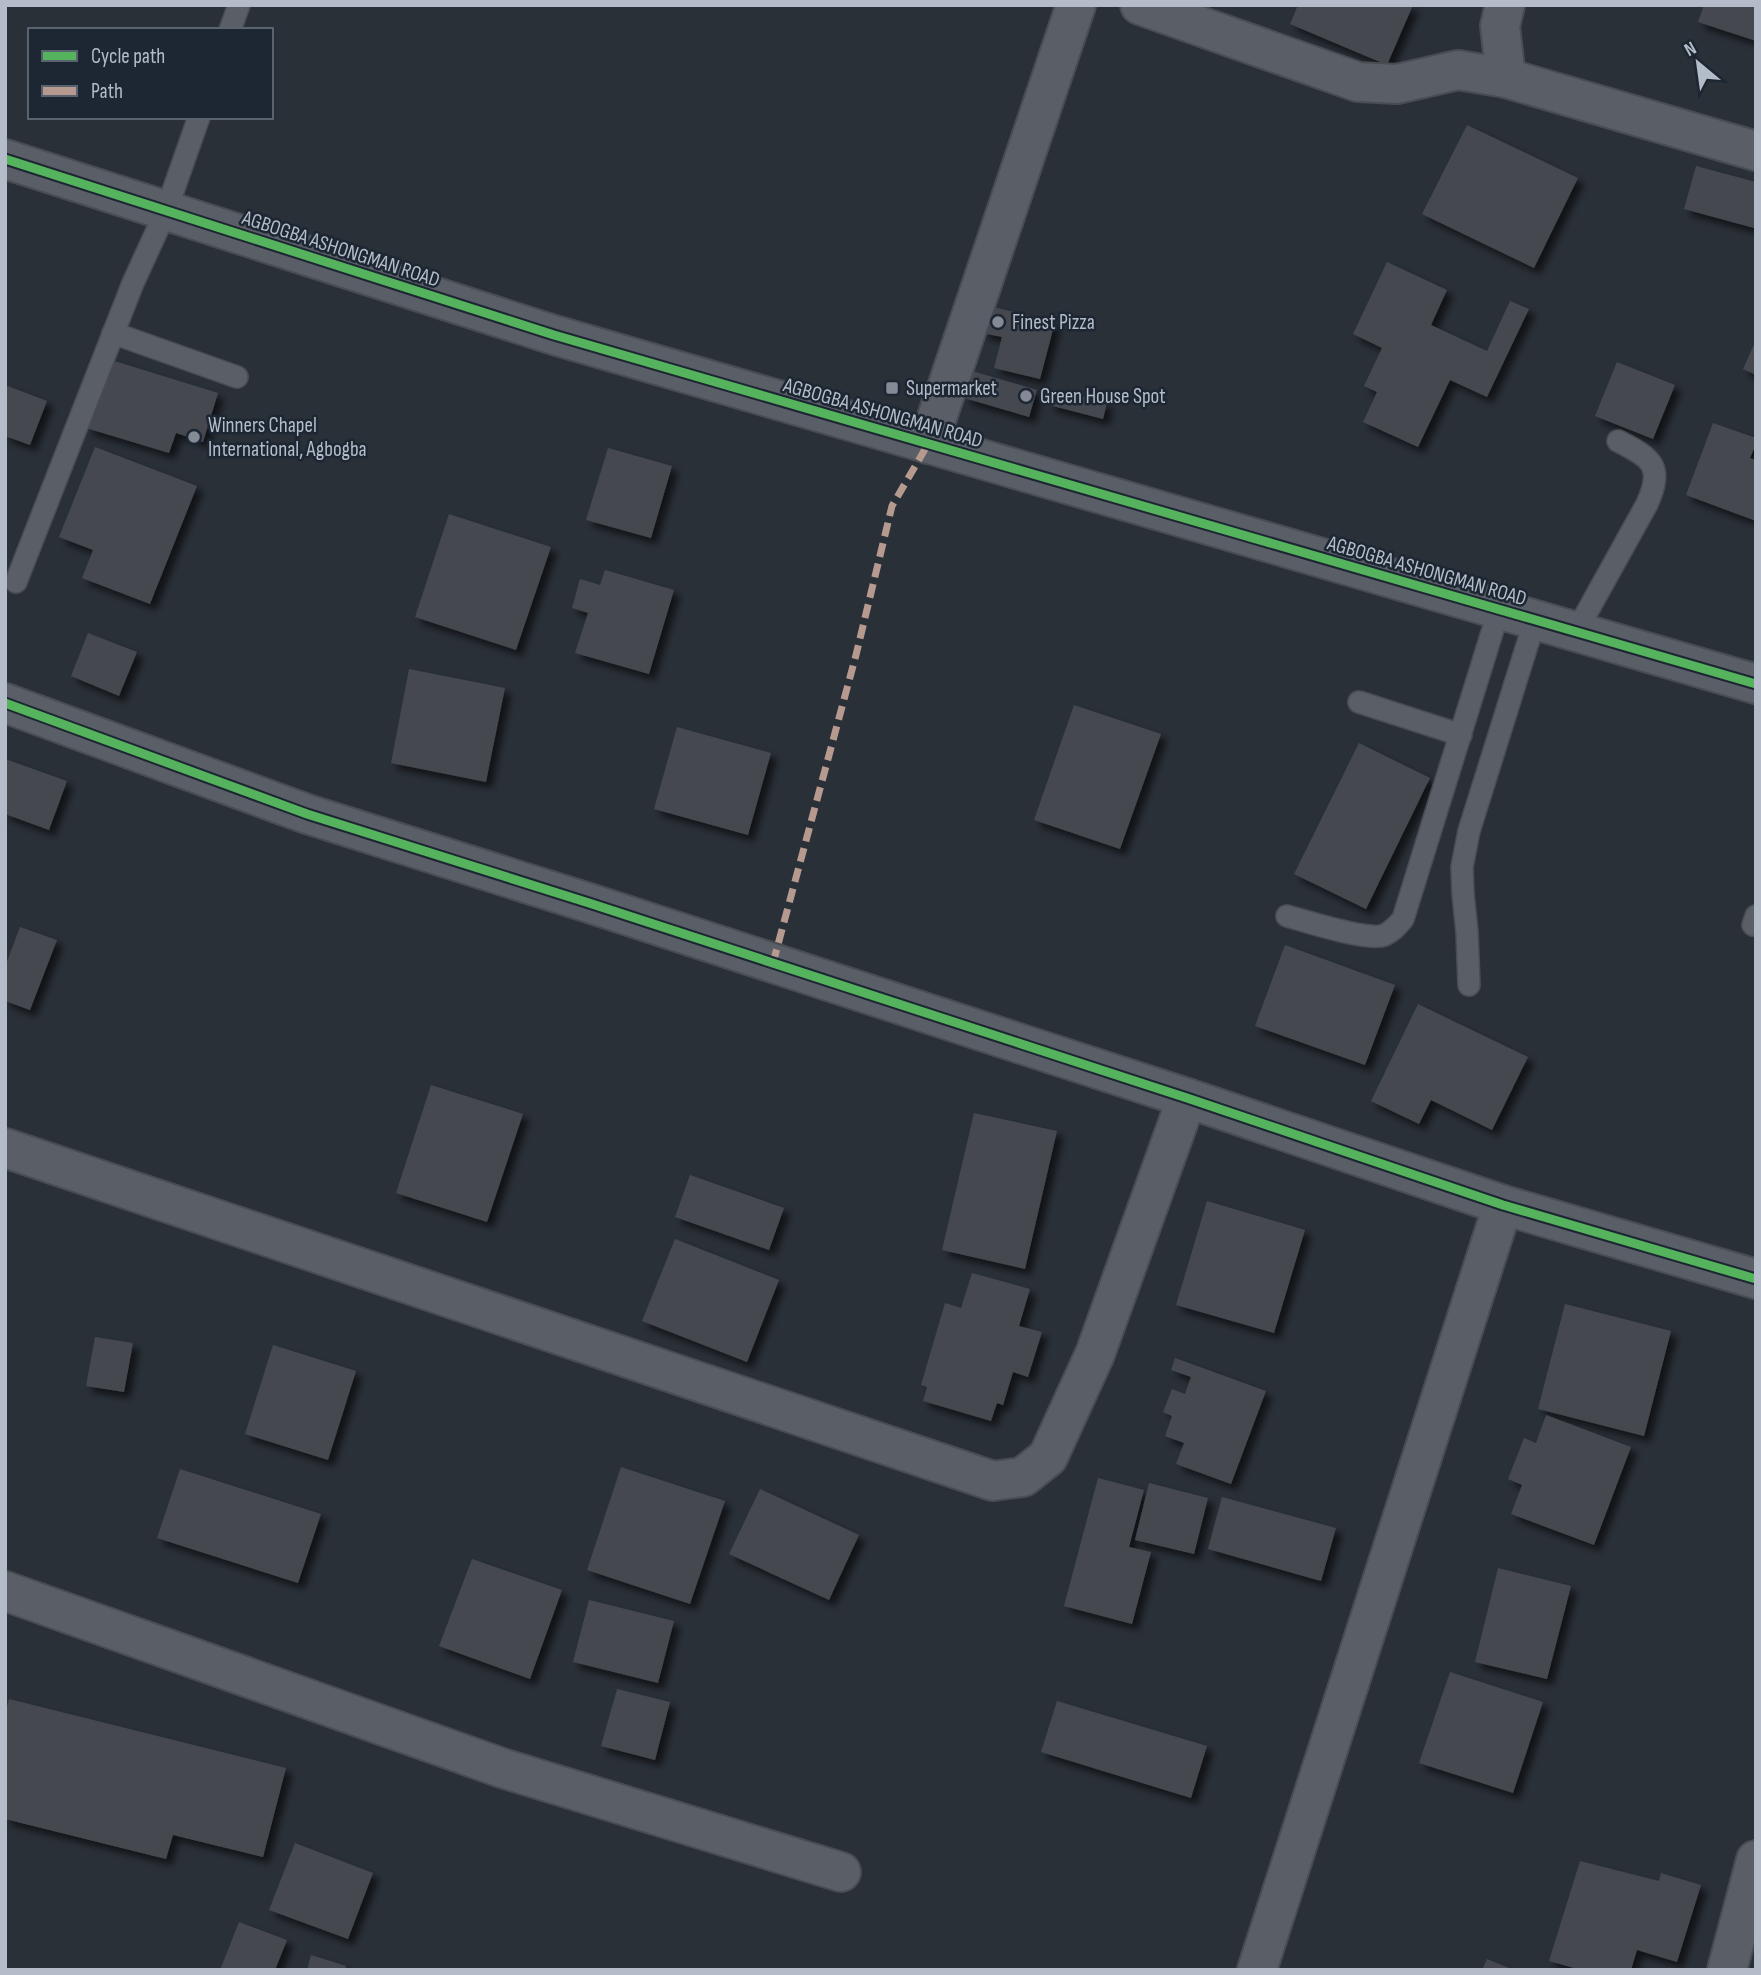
<svg xmlns="http://www.w3.org/2000/svg" width="1761" height="1975" font-family="'Sofia Sans Condensed',sans-serif">
	<style>
		.building { fill: #444950; filter: url(#shadow) }
		.lines { fill: none; stroke-linecap: round; stroke-linejoin: round }
		.service-casing { stroke: #484c53; stroke-width: 24 }
		.minor-casing { stroke: #484c53; stroke-width: 42 }
		.tertiary-casing { stroke: #484c53; stroke-width: 42 }
		.service { stroke: #5a5e66; stroke-width: 21 }
		.minor { stroke: #5a5e66; stroke-width: 38 }
		.tertiary { stroke: #5a5e66; stroke-width: 38 }
		.quiet { stroke: #b69a8f; stroke-width: 7; stroke-dasharray: 14 7; stroke-linecap: butt }
		.cycleway-casing { stroke: #1d2633; stroke-width: 13 }
		.cycleway { stroke: #56b35d; stroke-width: 9 }
		.poi-dot { fill: #848b96; stroke: #1d2633; stroke-width: 2.5 }
		.labels { text-anchor: middle; dominant-baseline: central; stroke-width: 5; stroke-linejoin: round; paint-order: stroke }
		.street-label { font-size: 21px; fill: #b4bcc9; stroke: #1d2633 }
		.poi-label { font-size: 21px; fill: #b4bcc9; stroke: #1d2633; text-anchor: start }
	</style>
	<defs>
		<filter id="shadow"><feDropShadow dx="6" dy="6" stdDeviation="3.5" flood-color="#0009"/></filter>
	</defs>
	<rect width="100%" height="100%" fill="#2a3038"/>
	<g class="building">
		<path d="M1298,5h115l-26,60 -97,-41z"/>
		<path d="M1704,5h52v36l-58,-19z"/>
		<path d="M1467,125l111,53 -44,90 -112,-54z"/>
		<path d="M1696,166l60,16 -2,46 -70,-19z"/>
		<path d="M1387,262l60,28 -16,35 56,26 23,-50 19,8 -42,88 -37,-17 -32,67 -55,-25 14,-30 -13,-6 18,-38 -29,-14z"/>
		<path d="M989,306l66,16 -15,57 -46,-11 8,-31 -20,-4z"/>
		<path d="M1756,340v35l-13,-6z"/>
		<path d="M108,359l110,34 -15,49 -27,-9 -7,20 -83,-25z"/>
		<path d="M1617,362l58,23 -22,54 -58,-23z"/>
		<path d="M972,371l65,19 -8,27 -65,-19z"/>
		<path d="M5,385l42,16 -17,44 -25,-9z"/>
		<path d="M1053,389l54,14 -4,16 -54,-14z"/>
		<path d="M1713,423l43,15v6l-6,14 6,2v61l-70,-26z"/>
		<path d="M95,447l102,39 -47,118 -68,-26 11,-28 -34,-13z"/>
		<path d="M608,448l64,18 -21,72 -65,-18z"/>
		<path d="M449,514l102,33 -35,103 -101,-33z"/>
		<path d="M605,570l69,20 -25,84 -74,-21 13,-40 -16,-5 8,-29 20,6z"/>
		<path d="M88,633l49,19 -18,44 -48,-20z"/>
		<path d="M409,669l96,19 -19,94 -95,-19z"/>
		<path d="M1074,705l87,29 -41,115 -86,-29z"/>
		<path d="M677,727l94,26 -23,82 -94,-26z"/>
		<path d="M1359,743l71,35 -64,131 -72,-35z"/>
		<path d="M5,759l62,22 -18,49 -44,-16z"/>
		<path d="M20,927l37,13 -27,70 -25,-9v-34z"/>
		<path d="M1285,945l110,40 -30,80 -110,-39z"/>
		<path d="M1418,1004l110,53 -36,73 -61,-30 -12,24 -48,-23z"/>
		<path d="M431,1085l92,29 -36,108 -91,-29z"/>
		<path d="M974,1113l83,18 -32,138 -83,-19z"/>
		<path d="M690,1175l94,33 -15,42 -94,-33z"/>
		<path d="M1207,1201l98,29 -31,103 -98,-28z"/>
		<path d="M675,1239l104,41 -32,82 -105,-41z"/>
		<path d="M972,1273l58,16 -11,37 23,6 -14,45 -15,-5 -10,33 -6,-2 -6,18 -68,-20 4,-14 -6,-2 24,-82 16,5z"/>
		<path d="M1565,1304l106,27 -27,105 -106,-27z"/>
		<path d="M95,1337l38,6 -9,49 -38,-6z"/>
		<path d="M273,1345l83,26 -28,89 -83,-26z"/>
		<path d="M1175,1358l91,33 -35,93 -55,-20 8,-21 -19,-7 7,-20 -9,-4 9,-23 13,5 6,-17 -20,-7z"/>
		<path d="M1546,1415l85,32 -37,98 -83,-31 11,-29 -14,-6 16,-41 12,5z"/>
		<path d="M621,1467l104,34 -35,103 -103,-34z"/>
		<path d="M180,1469l141,45 -23,69 -141,-45z"/>
		<path d="M1098,1478l46,12 -15,57 22,5 -19,72 -68,-18z"/>
		<path d="M1149,1483l59,15 -14,56 -59,-14z"/>
		<path d="M760,1489l99,46 -30,65 -100,-46z"/>
		<path d="M1222,1497l114,31 -15,53 -113,-32z"/>
		<path d="M472,1559l90,31 -32,89 -91,-33z"/>
		<path d="M1498,1568l73,18 -24,93 -72,-17z"/>
		<path d="M589,1600l85,21 -16,62 -85,-21z"/>
		<path d="M1450,1672l93,30 -30,91 -94,-30z"/>
		<path d="M617,1689l53,13 -15,58 -54,-14z"/>
		<path d="M9,1699l277,69 -23,89 -90,-22 -7,24 -161,-40v-105z"/>
		<path d="M1057,1701l150,45 -16,52 -150,-46z"/>
		<path d="M295,1843l78,30 -25,66 -79,-29z"/>
		<path d="M1580,1861l79,20 2,-8 40,12 -24,77 -40,-12 -6,20h-50l-32,-9z"/>
		<path d="M239,1922l48,18 -12,30h-55z"/>
		<path d="M311,1955l35,11 -1,4h-38z"/>
		<path d="M1487,1959l27,11h-32z"/>
	</g>
	<g class="lines">
		<defs>
			<g id="service">
				<path d="M230,30l9,-25"/>
				<path d="M113,333l124,44"/>
				<path d="M16,582l117,-299 33,-72 33,-94"/>
				<path d="M1576,632l71,-128c17,-38 5,-46 -29,-63"/>
				<path d="M1359,702l102,33"/>
				<path d="M1287,916c21,6 75,23 94,20 9,-2 16,-10 22,-17l96,-309"/>
				<path d="M1753,925l3,-9"/>
				<path d="M1469,985l-2,-53 -4,-38 -1,-27 7,-36 66,-211"/>
			</g>
			<g id="minor">
				<path d="M1140,5l218,77 39,2 61,-14 48,8 250,73"/>
				<path d="M1505,5l-5,21 6,52"/>
				<path d="M928,444l148,-439"/>
				<path d="M5,703l302,111 282,89 598,195 316,107 253,74"/>
				<path d="M5,1148l988,333 30,-4 25,-20 47,-103 92,-256"/>
				<path d="M5,1591l497,177 339,104"/>
				<path d="M1257,1970l246,-765"/>
				<path d="M1727,1970l29,-110"/>
			</g>
			<path id="tertiary" d="M5,159l549,176 1202,349"/>
		</defs>
		<use href="#service" class="service-casing"/>
		<use href="#minor" class="minor-casing"/>
		<use href="#tertiary" class="tertiary-casing"/>
		<use href="#service" class="service"/>
		<use href="#minor" class="minor"/>
		<use href="#tertiary" class="tertiary"/>
		<path class="quiet" d="M773,963l83,-308 36,-149 36,-62"/>
		<defs>
			<g id="cycleway">
				<path d="M5,159l549,176 1202,349"/>
				<path d="M5,703l302,111 282,89 598,195 316,107 253,74"/>
			</g>
		</defs>
		<use href="#cycleway" class="cycleway-casing"/>
		<use href="#cycleway" class="cycleway"/>
	</g>
	<g class="poi-dot">
		<circle cx="998" cy="322" r="7"/>
		<rect x="885" y="381" width="14" height="14" rx="3.5"/>
		<circle cx="1026" cy="396" r="7"/>
		<circle cx="194" cy="437" r="7"/>
	</g>
	<g class="labels">
		<g class="street-label">
			<text transform="translate(341 249) rotate(18)">AGBOGBA ASHONGMAN ROAD</text>
			<text transform="translate(883 413) rotate(16)">AGBOGBA ASHONGMAN ROAD</text>
			<text transform="translate(1427 571) rotate(16)">AGBOGBA ASHONGMAN ROAD</text>
		</g>
		<g class="poi-label">
			<text x="1012" y="322">Finest Pizza</text>
			<text x="906" y="388">Supermarket</text>
			<text x="1040" y="396">Green House Spot</text>
			<text x="208" y="425">Winners Chapel<tspan x="208" dy="24">International, Agbogba</tspan></text>
		</g>
	</g>
	<rect width="1761" height="1975" fill="none" stroke="#b4bcc9" stroke-width="14"/>
	<rect x="28" y="28" width="245" height="91" fill="#1d2633" stroke="#59626f" stroke-width="2"/>
	<rect x="42" y="51" width="35" height="10" fill="#56b35d" stroke="#59626f" stroke-width="2"/>
	<text x="91" y="63" font-size="21" fill="#b4bcc9">Cycle path</text>
	<rect x="42" y="86" width="35" height="10" fill="#b69a8f" stroke="#59626f" stroke-width="2"/>
	<text x="91" y="98" font-size="21" fill="#b4bcc9">Path</text>
	<g transform="translate(1698 63) rotate(331)" stroke="#1d2633" stroke-width="5" paint-order="stroke">
	<path d="M0-5L12 26L0 18L-12 26Z" fill="#b4bcc9"/>
	<text y="-10" font-size="19" font-weight="bold" text-anchor="middle" fill="#b4bcc9">N</text>
	</g>
</svg>
